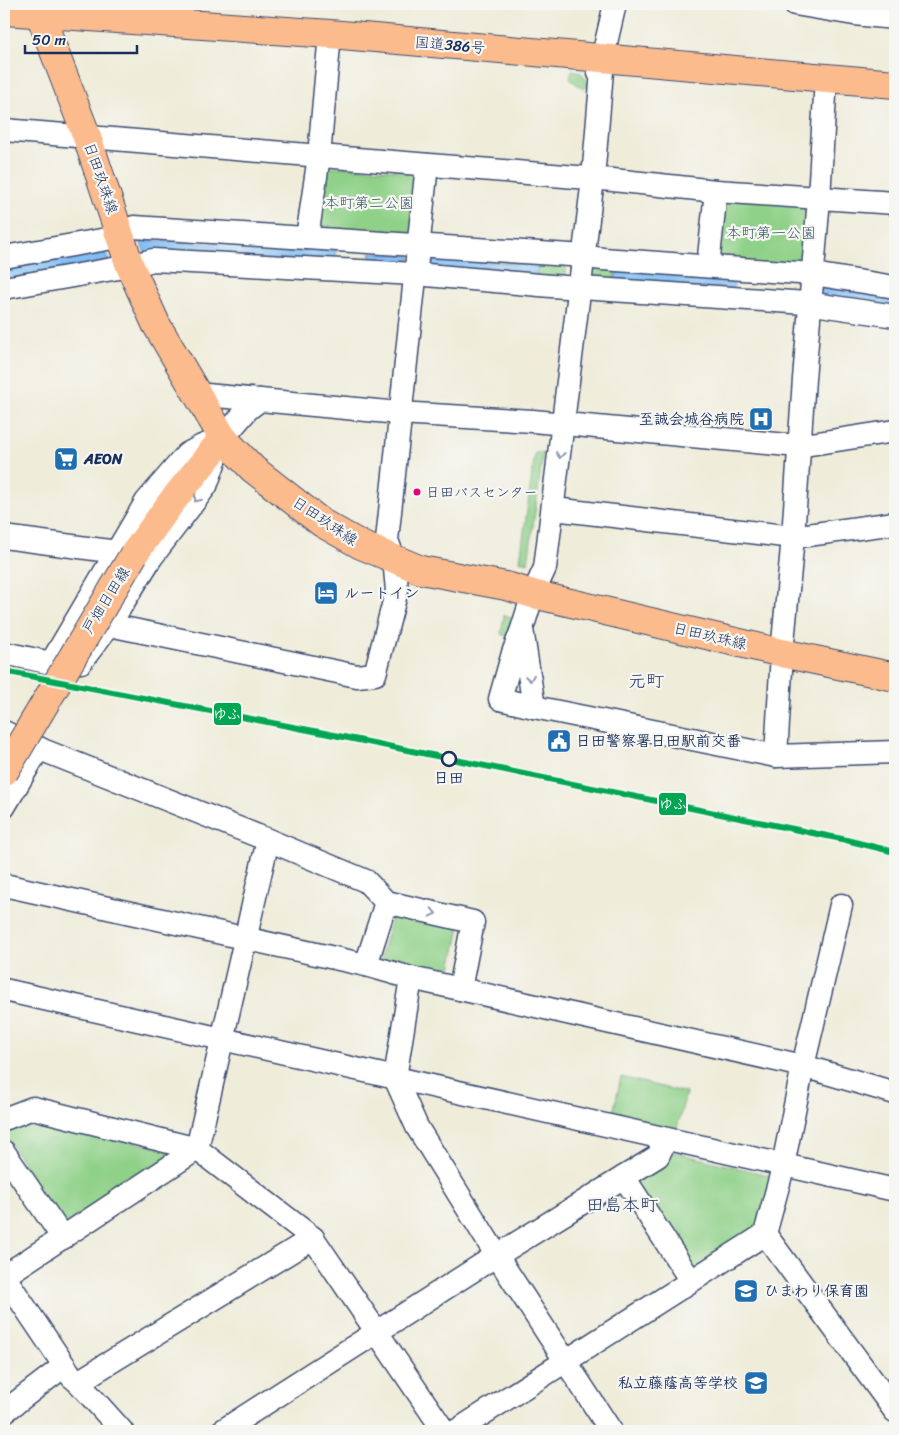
<svg xmlns="http://www.w3.org/2000/svg" width="899" height="1435" font-family="Sriracha,'Klee One',sans-serif">
	<style>
		.green { fill: #90d189; stroke: #568074 }
		.water { fill: #82bdf4; stroke: #4e76a9 }
		.lines { fill: none; stroke-linecap: round; stroke-linejoin: round }
		.minor-casing { stroke: #3b4b70; stroke-width: 25 }
		.major-casing { stroke: #3b4b70; stroke-width: 30 }
		.highway-casing { stroke: #3b4b70; stroke-width: 30 }
		.minor { stroke: #fff; stroke-width: 22 }
		.major { stroke: #fbbb8d; stroke-width: 28 }
		.highway { stroke: #fbbb8d; stroke-width: 28 }
		.major-bridge-casing { stroke: #3b4b70; stroke-width: 30; stroke-linecap: butt }
		.major-bridge { stroke: #fbbb8d; stroke-width: 28 }
		.rail-1-casing { stroke: #f6f6f2; stroke-width: 10 }
		.rail-1 { stroke: #00a651; stroke-width: 6 }
		.oneway { stroke: #8d97ae }
		.bus-dot { fill: #e5007d; stroke: #f6f6f2; stroke-width: 2 }
		.stop-dot { fill: #f6f6f2; stroke: #1b2f5e; stroke-width: 2.5 }
		.labels { text-anchor: middle; dominant-baseline: central; stroke-width: 4.5; stroke-linejoin: round; paint-order: stroke }
		.bus-label { font-size: 14px; fill: #1b2f5e; stroke: #f6f6f2; text-anchor: start }
		.street-label { font-size: 15px; fill: #1b2f5e; stroke: #f6f6f2 }
		.park-label { font-size: 15px; fill: #385869; stroke: #f6f6f2 }
		.poi-label { font-size: 15px; font-weight: bold; fill: #1b2f5e; stroke: #f6f6f2; text-anchor: start }
		.stop-label { font-size: 15px; font-weight: bold; fill: #1b2f5e; stroke: #f6f6f2 }
		.quarter-label { font-size: 18px; fill: #1b2f5e; stroke: #f6f6f2 }
		.line-badge { stroke: #f6f6f2; stroke-width: 2 }
		.badge-label { font-size: 14px; text-anchor: middle; font-weight: bold; fill: #fff }
	</style>
	<rect width="100%" height="100%" fill="#f6f6f2"/>
	<filter id="ink" filterUnits="userSpaceOnUse"><feTurbulence type="fractalNoise" baseFrequency=".02" numOctaves="2"/><feDisplacementMap in="SourceGraphic" scale="10" xChannelSelector="R" yChannelSelector="G"/><feConvolveMatrix kernelMatrix="1 2 1 2 8 2 1 2 1" color-interpolation-filters="sRGB"/></filter>
	<filter id="wash" filterUnits="userSpaceOnUse"><feTurbulence type="fractalNoise" baseFrequency=".0096" numOctaves="4" result="noise"/><feDisplacementMap in="SourceGraphic" scale="20" xChannelSelector="R" yChannelSelector="G"/><feGaussianBlur stdDeviation="1.12" result="paint"/><feColorMatrix in="noise" values="0 0 0 0 0 0 0 0 0 0 0 0 0 0 0 0 0 1.4 0 .05"/><feComposite in="paint" operator="in"/></filter>
	<g filter="url(#wash)">
		<rect width="100%" height="100%" fill="#efecd9"/>
		<g class="green">
			<path d="M572,70c9,0 15,8 16,16l-5,3 -13,-10z"/>
			<path d="M322,166l94,5v65l-96,-1z"/>
			<path d="M720,197l96,7 -9,64 -92,-6z"/>
			<path d="M422,255l140,6 4,7 -1,14 -30,-2 2,-15z"/>
			<path d="M588,266l28,2 -3,19h-21z"/>
			<path d="M535,453h8l-15,110 -8,-2z"/>
			<path d="M504,615l16,5 -7,19 -12,-5z"/>
			<path d="M393,911l67,17 -12,54 -69,-18z"/>
			<path d="M621,1077l65,16 -10,39 -64,-14z"/>
			<path d="M11,1118l157,31 4,9 -110,69 -58,-94v-9z"/>
			<path d="M673,1152l99,24 -12,51 -70,46 -59,-94z"/>
		</g>
		<g class="water">
			<path d="M151,240l185,10v14l-191,-11 -5,-12z"/>
			<path d="M104,250l5,11 -105,20v-13z"/>
			<path d="M371,252l40,4 -2,14 -40,-3z"/>
			<path d="M422,256l116,10 -2,14 -116,-9z"/>
			<path d="M617,269l118,7 -2,16 -118,-8z"/>
			<path d="M820,283l75,13v14l-77,-13z"/>
		</g>
	</g>
	<g filter="url(#ink)">
		<g class="lines">
			<defs>
				<g id="minor">
					<path d="M795,4l59,10 41,4"/>
					<path d="M599,73l16,-69"/>
					<path d="M4,130l609,50 103,11 179,12"/>
					<path d="M307,238l12,-82 11,-122"/>
					<path d="M4,257l103,-18 27,-12 436,28 33,4 210,15 82,13"/>
					<path d="M708,266l8,-75"/>
					<path d="M4,288l126,-22 23,-6 262,14 136,12 256,17 88,13"/>
					<path d="M196,394l203,19 134,8 265,25 97,-15"/>
					<path d="M554,509l239,28 102,-14"/>
					<path d="M4,537l113,15"/>
					<path d="M109,625l248,51 18,-2 22,-84 -3,-31 -7,-19 40,-375"/>
					<path d="M522,629l12,78 -34,-8 13,-46 9,-24 11,-35 12,-26 48,-389 10,-120"/>
					<path d="M4,653l47,10 30,-1 28,-37 42,-67 55,-72 17,-48 25,-29 12,-9"/>
					<path d="M51,663l95,-161 41,-48 15,-8 21,-8"/>
					<path d="M534,707l242,49 119,-4"/>
					<path d="M4,732l31,15 233,93 98,41 20,21 87,20 -13,67"/>
					<path d="M776,756l6,-103 11,-116 11,-158 15,-181 7,-120"/>
					<path d="M4,807l35,-59"/>
					<path d="M4,885l362,80 45,13 392,88 92,27"/>
					<path d="M366,965l20,-63"/>
					<path d="M411,978l-16,100 22,49 80,129 114,175"/>
					<path d="M4,990l891,200"/>
					<path d="M4,1119l29,-11 164,41 71,-309"/>
					<path d="M4,1152l59,86"/>
					<path d="M624,1177l67,104"/>
					<path d="M765,1234l130,177"/>
					<path d="M4,1276l193,-127 116,89 131,193"/>
					<path d="M4,1276l68,101 6,5 44,49"/>
					<path d="M78,1382l235,-144"/>
					<path d="M4,1412l60,-46"/>
					<path d="M222,1431l261,-167 175,-108 8,-17"/>
					<path d="M456,1431l309,-197 16,-59 22,-109 38,-161"/>
				</g>
				<g id="major">
					<path d="M36,4l51,133 43,129 26,58 67,114 30,31 69,54 39,22 60,25 85,16 27,8 249,59 113,24"/>
					<path d="M134,554l36,-50 53,-66"/>
				</g>
				<path id="highway" d="M4,11l326,23 565,50"/>
			</defs>
			<use href="#minor" class="minor-casing"/>
			<use href="#major" class="major-casing"/>
			<use href="#highway" class="highway-casing"/>
			<use href="#minor" class="minor"/>
			<use href="#major" class="major"/>
			<use href="#highway" class="highway"/>
			<defs>
				<path id="major-bridge" d="M4,772l130,-218"/>
			</defs>
			<use href="#major-bridge" class="major-bridge-casing"/>
			<use href="#major-bridge" class="major-bridge"/>
			<defs>
				<path id="rail-1" d="M4,671l315,61 523,107 53,13"/>
			</defs>
			<use href="#rail-1" class="rail-1-casing"/>
			<use href="#rail-1" class="rail-1"/>
		</g>
		<defs><path id="oneway-chevron" d="M-2-3.5L2.5 0L-2 3.5" fill="none" stroke-width="1.6" stroke-linecap="round" stroke-linejoin="round" transform="scale(1.25)"/></defs>
		<g class="oneway">
			<use href="#oneway-chevron" transform="translate(560 455) rotate(97)"/>
			<use href="#oneway-chevron" transform="translate(197 499) rotate(128)"/>
			<use href="#oneway-chevron" transform="translate(530 678) rotate(81)"/>
			<use href="#oneway-chevron" transform="translate(433 913) rotate(13)"/>
		</g>
	</g>
	<defs>
		<symbol id="hospital-square" viewBox="-11 -11 22 22"><rect x="-9" y="-9" width="18" height="18" rx="4" fill="#1f6fb2" stroke="#f6f6f2"/><path d="M-5-5h3v3.5h4V-5h3V5h-3V1.5h-4V5h-3Z" fill="#fff"/></symbol>
		<symbol id="supermarket-square" viewBox="-11 -11 22 22"><rect x="-9" y="-9" width="18" height="18" rx="4" fill="#1f6fb2" stroke="#f6f6f2"/><path d="M-6-5.5h2.5l.6 2H6L4.5 2H-2.5L-4.4-4H-6ZM-1.5 3.2a1.3 1.3 0 1 0 .1 0ZM3 3.2a1.3 1.3 0 1 0 .1 0Z" fill="#fff"/></symbol>
		<symbol id="hotel-square" viewBox="-11 -11 22 22"><rect x="-9" y="-9" width="18" height="18" rx="4" fill="#1f6fb2" stroke="#f6f6f2"/><path d="M-6-4.5h1.5V1H6V5H4.5V3h-9V5H-6ZM-4 0a1.8 1.8 0 1 1 3.6 0ZM.5 0V-2.5h3Q6-2.5 6 0Z" fill="#fff"/></symbol>
		<symbol id="civic-square" viewBox="-11 -11 22 22"><rect x="-9" y="-9" width="18" height="18" rx="4" fill="#1f6fb2" stroke="#f6f6f2"/><path d="M-.6-6.5H3V-4.5H.6V-3L4-1V1h2V6H-6V1h2V-1L-.6-3ZM-1.2 2.5V6h2.4V2.5Z" fill="#fff"/></symbol>
		<symbol id="school-square" viewBox="-11 -11 22 22"><rect x="-9" y="-9" width="18" height="18" rx="4" fill="#1f6fb2" stroke="#f6f6f2"/><path d="M0-5L7-2L0 1L-7-2ZM-4 1L0 2.5L4 1V4Q0 6-4 4Z" fill="#fff"/></symbol>
	</defs>
	<g fill-rule="evenodd">
		<use href="#hospital-square" x="747" y="405" width="28" height="28"/>
		<use href="#supermarket-square" x="52" y="445" width="28" height="28"/>
		<use href="#hotel-square" x="312" y="579" width="28" height="28"/>
		<use href="#civic-square" x="545" y="727" width="28" height="28"/>
		<use href="#school-square" x="732" y="1277" width="28" height="28"/>
		<use href="#school-square" x="742" y="1369" width="28" height="28"/>
	</g>
	<circle class="bus-dot" cx="417" cy="492" r="4.5"/>
	<circle class="stop-dot" cx="449" cy="759" r="7"/>
	<g class="labels">
		<g class="bus-label">
			<text x="426" y="492">日田バスセンター</text>
		</g>
		<g class="street-label">
			<text transform="translate(450 45) rotate(5)">国道386号</text>
			<text transform="translate(101 178) rotate(71)">日田玖珠線</text>
			<text transform="translate(325 521) rotate(34)">日田玖珠線</text>
			<text transform="translate(106 600) rotate(-58)">戸畑日田線</text>
			<text transform="translate(710 636) rotate(13)">日田玖珠線</text>
		</g>
		<g class="park-label">
			<text x="369" y="203">本町第二公園</text>
			<text x="771" y="233">本町第一公園</text>
		</g>
		<g class="poi-label">
			<text x="744" y="419" text-anchor="end">至誠会城谷病院</text>
			<text x="84" y="459">AEON</text>
			<text x="344" y="593">ルートイン</text>
			<text x="576" y="741">日田警察署日田駅前交番</text>
			<text x="764" y="1291">ひまわり保育園</text>
			<text x="738" y="1383" text-anchor="end">私立藤蔭高等学校</text>
		</g>
		<g class="stop-label">
			<text x="449" y="778">日田</text>
		</g>
		<g class="quarter-label">
			<text x="646" y="681">元町</text>
			<text x="622" y="1205">田島本町</text>
		</g>
	</g>
	<g class="line-badge">
		<rect x="213" y="702" width="29" height="24" rx="5" fill="#00a651"/>
		<rect x="658" y="792" width="29" height="24" rx="5" fill="#00a651"/>
	</g>
	<g class="badge-label">
		<text x="227" y="719">ゆふ</text>
		<text x="673" y="809">ゆふ</text>
	</g>
	<rect width="899" height="1435" fill="none" stroke="#f6f6f2" stroke-width="20"/>
	<path d="M25 45v8h112v-8" fill="none" stroke="#1b2f5e" stroke-width="2.5"/>
	<text x="32" y="45" font-size="15" fill="#1b2f5e" stroke="#f6f6f2" stroke-width="4" paint-order="stroke">50 m</text>
</svg>
